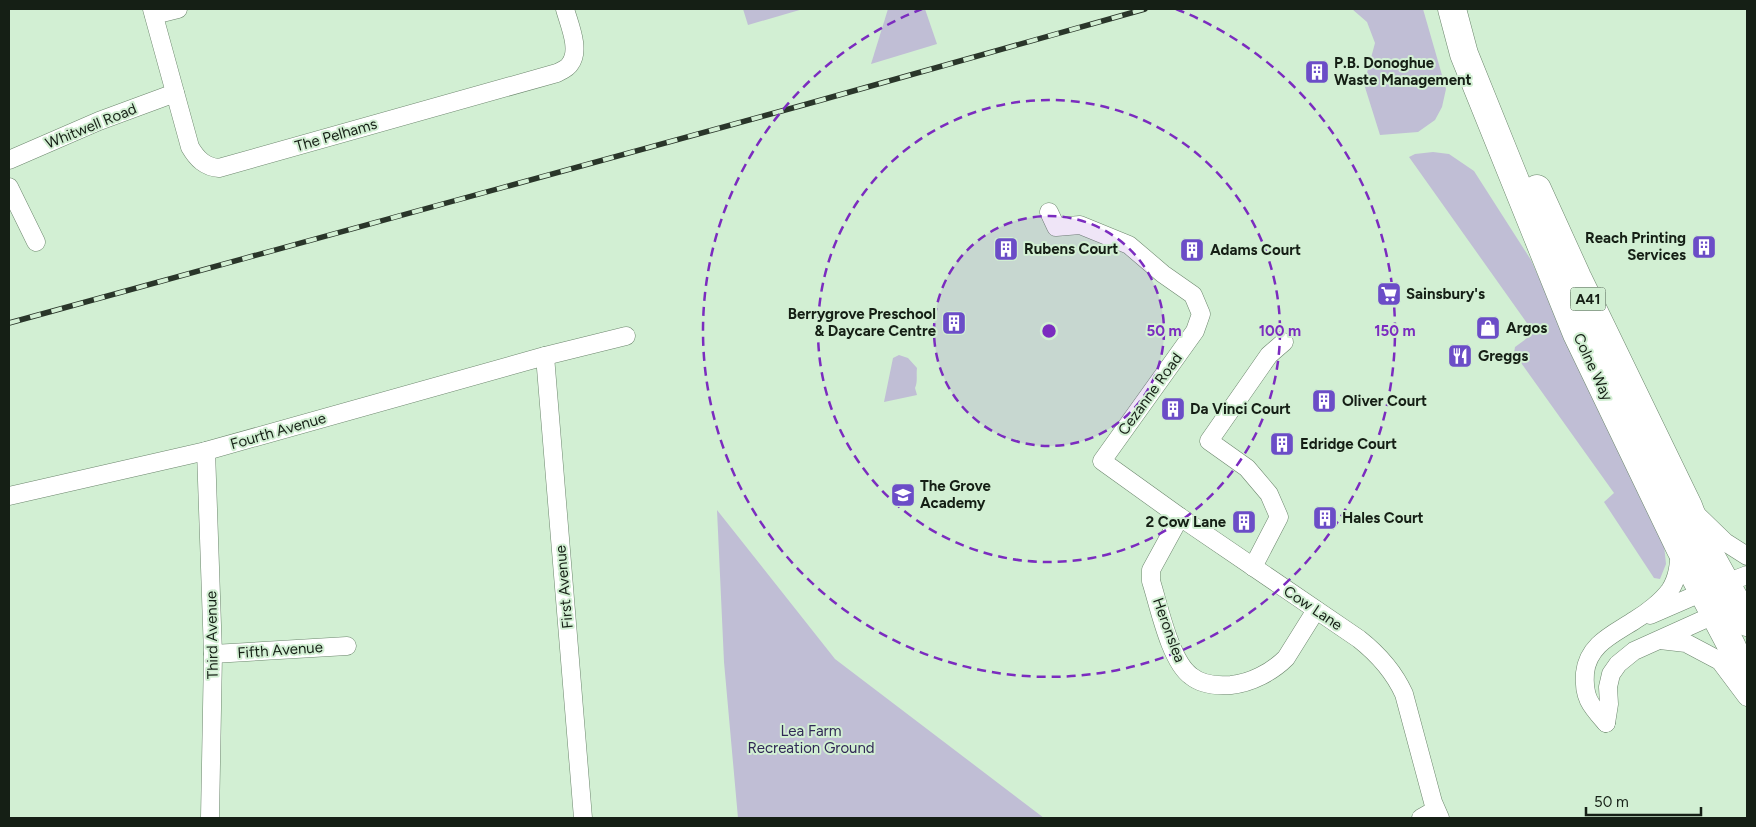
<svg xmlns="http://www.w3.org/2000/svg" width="1756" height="827" font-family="Figtree,sans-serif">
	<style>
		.green { fill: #c0bed5 }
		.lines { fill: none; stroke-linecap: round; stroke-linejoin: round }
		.street-casing { stroke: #6c866d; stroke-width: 19 }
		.highway-casing { stroke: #6c866d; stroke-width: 29 }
		.street { stroke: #fff; stroke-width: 18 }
		.highway { stroke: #fff; stroke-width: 28 }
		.rail-casing { stroke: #2a362a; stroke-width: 5.5 }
		.rail { stroke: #d2efd3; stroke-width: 4; stroke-dasharray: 11; stroke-linecap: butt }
		.ring { fill: none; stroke: #7b2cbf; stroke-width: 2.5; stroke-dasharray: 9 6 }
		.labels { text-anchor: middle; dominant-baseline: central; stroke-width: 4; stroke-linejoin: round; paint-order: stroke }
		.shield { fill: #d2efd3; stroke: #4e5d4e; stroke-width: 1 }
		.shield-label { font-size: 14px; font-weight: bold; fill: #151f15 }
		.poi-label { font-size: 15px; font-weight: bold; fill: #151f15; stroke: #d2efd3; text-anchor: start }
		.street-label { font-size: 15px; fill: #151f15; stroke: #d2efd3 }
		.park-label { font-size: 15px; fill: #312856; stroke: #d2efd3 }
		.centre { fill: #7b2cbf; stroke: #d2efd3; stroke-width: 2.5 }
		.ring-label { font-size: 15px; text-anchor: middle; font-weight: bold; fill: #7b2cbf; stroke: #d2efd3; stroke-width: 4; stroke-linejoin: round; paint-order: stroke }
	</style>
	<rect width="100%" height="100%" fill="#d2efd3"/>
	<g class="green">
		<path d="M743,9h60l-55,16z"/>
		<path d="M888,9h37l12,35 -66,20z"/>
		<path d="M1352,9h71l23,80 -4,18 -7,13 -17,12 -38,3 -16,-51 11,-41 -8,-21z"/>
		<path d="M1433,152l16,2 25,17 57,89 57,129 76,156 2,19 -6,15 -6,-1 -50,-76 10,-9 -100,-140 1,-6 19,-14 -125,-176 6,-3z"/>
		<path d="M899,355l9,3 9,10c-1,7 1,13 -2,20l2,7 -33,7 9,-44z"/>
		<path d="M717,510l118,149 209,159h-306l-14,-156z"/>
	</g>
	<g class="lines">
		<defs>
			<g id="street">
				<path d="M152,9l38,138c7,12 15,20 29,21l338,-95c4,-2 11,-5 13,-9 11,-14 -1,-40 -5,-55"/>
				<path d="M154,15l24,-6"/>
				<path d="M9,160l90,-39 76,-28"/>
				<path d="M9,187l27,55"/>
				<path d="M1049,212l7,15 24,-2 49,20 34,29 30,21 8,19 -6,17 -93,130 78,56 179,122c19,15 35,33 45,55l29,108 7,16"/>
				<path d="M545,356l38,462"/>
				<path d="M206,451l7,203 -3,164"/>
				<path d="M9,496l197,-45 339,-95 81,-20"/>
				<path d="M1694,512l31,30 22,14"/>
				<path d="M1180,517l-29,53v11c8,25 19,80 40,95 11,9 27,10 40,9 20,-2 41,-13 55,-27l30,-48"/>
				<path d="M1253,567l26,-50 -10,-23 -22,-26 -38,-27 60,-86 15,-13"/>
				<path d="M1650,615l53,-23 44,-17"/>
				<path d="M1660,640l26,3 34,18 27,36"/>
				<path d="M213,654l134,-8"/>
				<path d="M1606,723c-15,-17 -23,-25 -21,-50 3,-29 29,-39 50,-53 12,-7 27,-19 35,-30 8,-12 9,-26 10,-40"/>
				<path d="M1606,723l3,-19 -1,-17 3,-13 7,-10 16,-13 91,-41"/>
				<path d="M1421,818l14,-8"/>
			</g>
			<g id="highway">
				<path d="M1452,9l12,45 113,280 103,214 51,97 16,36"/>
				<path d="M1537,189l40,88 111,229 11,29 48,87"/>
			</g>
		</defs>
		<use href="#street" class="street-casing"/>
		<use href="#highway" class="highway-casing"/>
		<use href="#street" class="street"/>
		<use href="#highway" class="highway"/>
		<defs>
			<path id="rail" d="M9,323l798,-219 338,-95"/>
		</defs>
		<use href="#rail" class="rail-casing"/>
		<use href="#rail" class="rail"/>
	</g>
	<circle cx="1049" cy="331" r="115" fill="#7b2cbf" fill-opacity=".12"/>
	<g class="ring">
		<circle cx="1049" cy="331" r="115"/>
		<circle cx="1049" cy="331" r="231"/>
		<path d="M1176 9A346 346 0 1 1 922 9"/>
	</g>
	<defs>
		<symbol id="building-square" viewBox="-11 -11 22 22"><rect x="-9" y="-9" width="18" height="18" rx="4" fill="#6b4dc7" stroke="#d2efd3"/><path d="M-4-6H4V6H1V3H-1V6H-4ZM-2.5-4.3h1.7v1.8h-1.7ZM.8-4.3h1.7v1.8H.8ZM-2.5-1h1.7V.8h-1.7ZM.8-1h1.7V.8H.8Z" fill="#fff"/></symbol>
		<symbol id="supermarket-square" viewBox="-11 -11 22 22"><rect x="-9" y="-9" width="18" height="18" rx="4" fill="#6b4dc7" stroke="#d2efd3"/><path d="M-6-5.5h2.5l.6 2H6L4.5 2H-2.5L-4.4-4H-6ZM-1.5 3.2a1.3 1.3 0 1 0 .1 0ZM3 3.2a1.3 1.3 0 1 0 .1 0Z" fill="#fff"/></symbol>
		<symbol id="shop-square" viewBox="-11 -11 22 22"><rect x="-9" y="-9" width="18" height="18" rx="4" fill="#6b4dc7" stroke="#d2efd3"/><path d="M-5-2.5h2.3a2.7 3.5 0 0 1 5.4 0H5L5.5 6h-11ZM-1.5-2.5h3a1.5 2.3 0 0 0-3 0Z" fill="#fff"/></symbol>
		<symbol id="restaurant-square" viewBox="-11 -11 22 22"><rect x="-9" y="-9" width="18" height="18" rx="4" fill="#6b4dc7" stroke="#d2efd3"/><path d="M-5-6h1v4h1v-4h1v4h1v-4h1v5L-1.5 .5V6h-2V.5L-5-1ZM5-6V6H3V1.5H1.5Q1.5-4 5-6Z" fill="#fff"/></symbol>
		<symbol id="school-square" viewBox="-11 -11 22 22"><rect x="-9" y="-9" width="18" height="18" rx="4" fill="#6b4dc7" stroke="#d2efd3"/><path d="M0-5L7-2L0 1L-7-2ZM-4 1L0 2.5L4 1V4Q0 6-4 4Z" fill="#fff"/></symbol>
	</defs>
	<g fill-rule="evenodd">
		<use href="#building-square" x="1303" y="58" width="28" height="28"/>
		<use href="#building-square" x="1690" y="233" width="28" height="28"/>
		<use href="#building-square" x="992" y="235" width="28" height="28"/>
		<use href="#building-square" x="1178" y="236" width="28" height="28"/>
		<use href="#supermarket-square" x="1375" y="280" width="28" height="28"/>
		<use href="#building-square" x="940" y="309" width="28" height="28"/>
		<use href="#shop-square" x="1474" y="314" width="28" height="28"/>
		<use href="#restaurant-square" x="1446" y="342" width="28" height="28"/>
		<use href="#building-square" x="1310" y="387" width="28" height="28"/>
		<use href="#building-square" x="1159" y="395" width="28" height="28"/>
		<use href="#building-square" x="1268" y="430" width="28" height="28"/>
		<use href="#school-square" x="889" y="481" width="28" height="28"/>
		<use href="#building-square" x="1311" y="504" width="28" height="28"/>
		<use href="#building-square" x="1230" y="508" width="28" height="28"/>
	</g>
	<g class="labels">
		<rect class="shield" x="1570.5" y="287.5" width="35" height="23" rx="4"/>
		<g class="shield-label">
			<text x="1588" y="299">A41</text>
		</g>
		<g class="poi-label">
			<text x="1334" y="63">P.B. Donoghue<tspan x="1334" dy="17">Waste Management</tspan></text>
			<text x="1686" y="238" text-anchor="end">Reach Printing<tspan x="1686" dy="17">Services</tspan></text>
			<text x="1024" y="249">Rubens Court</text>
			<text x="1210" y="250">Adams Court</text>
			<text x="1406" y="294">Sainsbury's</text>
			<text x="936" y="314" text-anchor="end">Berrygrove Preschool<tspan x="936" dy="17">&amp; Daycare Centre</tspan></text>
			<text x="1506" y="328">Argos</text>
			<text x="1478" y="356">Greggs</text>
			<text x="1342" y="401">Oliver Court</text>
			<text x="1190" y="409">Da Vinci Court</text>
			<text x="1300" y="444">Edridge Court</text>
			<text x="920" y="486">The Grove<tspan x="920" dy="17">Academy</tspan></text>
			<text x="1342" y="518">Hales Court</text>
			<text x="1226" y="522" text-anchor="end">2 Cow Lane</text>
		</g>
		<g class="street-label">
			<text transform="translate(91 126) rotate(-22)">Whitwell Road</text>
			<text transform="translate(336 135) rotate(-16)">The Pelhams</text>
			<text transform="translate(1593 367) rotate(65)">Colne Way</text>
			<text transform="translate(1150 394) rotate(-54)">Cezanne Road</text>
			<text transform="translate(278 431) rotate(-16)">Fourth Avenue</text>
			<text transform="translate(564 587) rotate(-95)">First Avenue</text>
			<text transform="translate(1313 608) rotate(34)">Cow Lane</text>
			<text transform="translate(1169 630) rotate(70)">Heronslea</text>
			<text transform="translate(212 635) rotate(-91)">Third Avenue</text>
			<text transform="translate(280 650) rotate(-4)">Fifth Avenue</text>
		</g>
		<g class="park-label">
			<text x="811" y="731">Lea Farm<tspan x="811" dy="17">Recreation Ground</tspan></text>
		</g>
	</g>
	<circle cx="1049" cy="331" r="8" class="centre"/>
	<g class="ring-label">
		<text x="1164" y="336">50 m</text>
		<text x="1280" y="336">100 m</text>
		<text x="1395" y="336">150 m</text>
	</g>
	<rect width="1756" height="827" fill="none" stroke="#151f15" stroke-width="20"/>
	<path d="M1586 807v8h115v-8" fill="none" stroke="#151f15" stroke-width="2.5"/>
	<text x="1594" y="807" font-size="15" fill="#151f15" stroke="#d2efd3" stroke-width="4" paint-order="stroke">50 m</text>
</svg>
